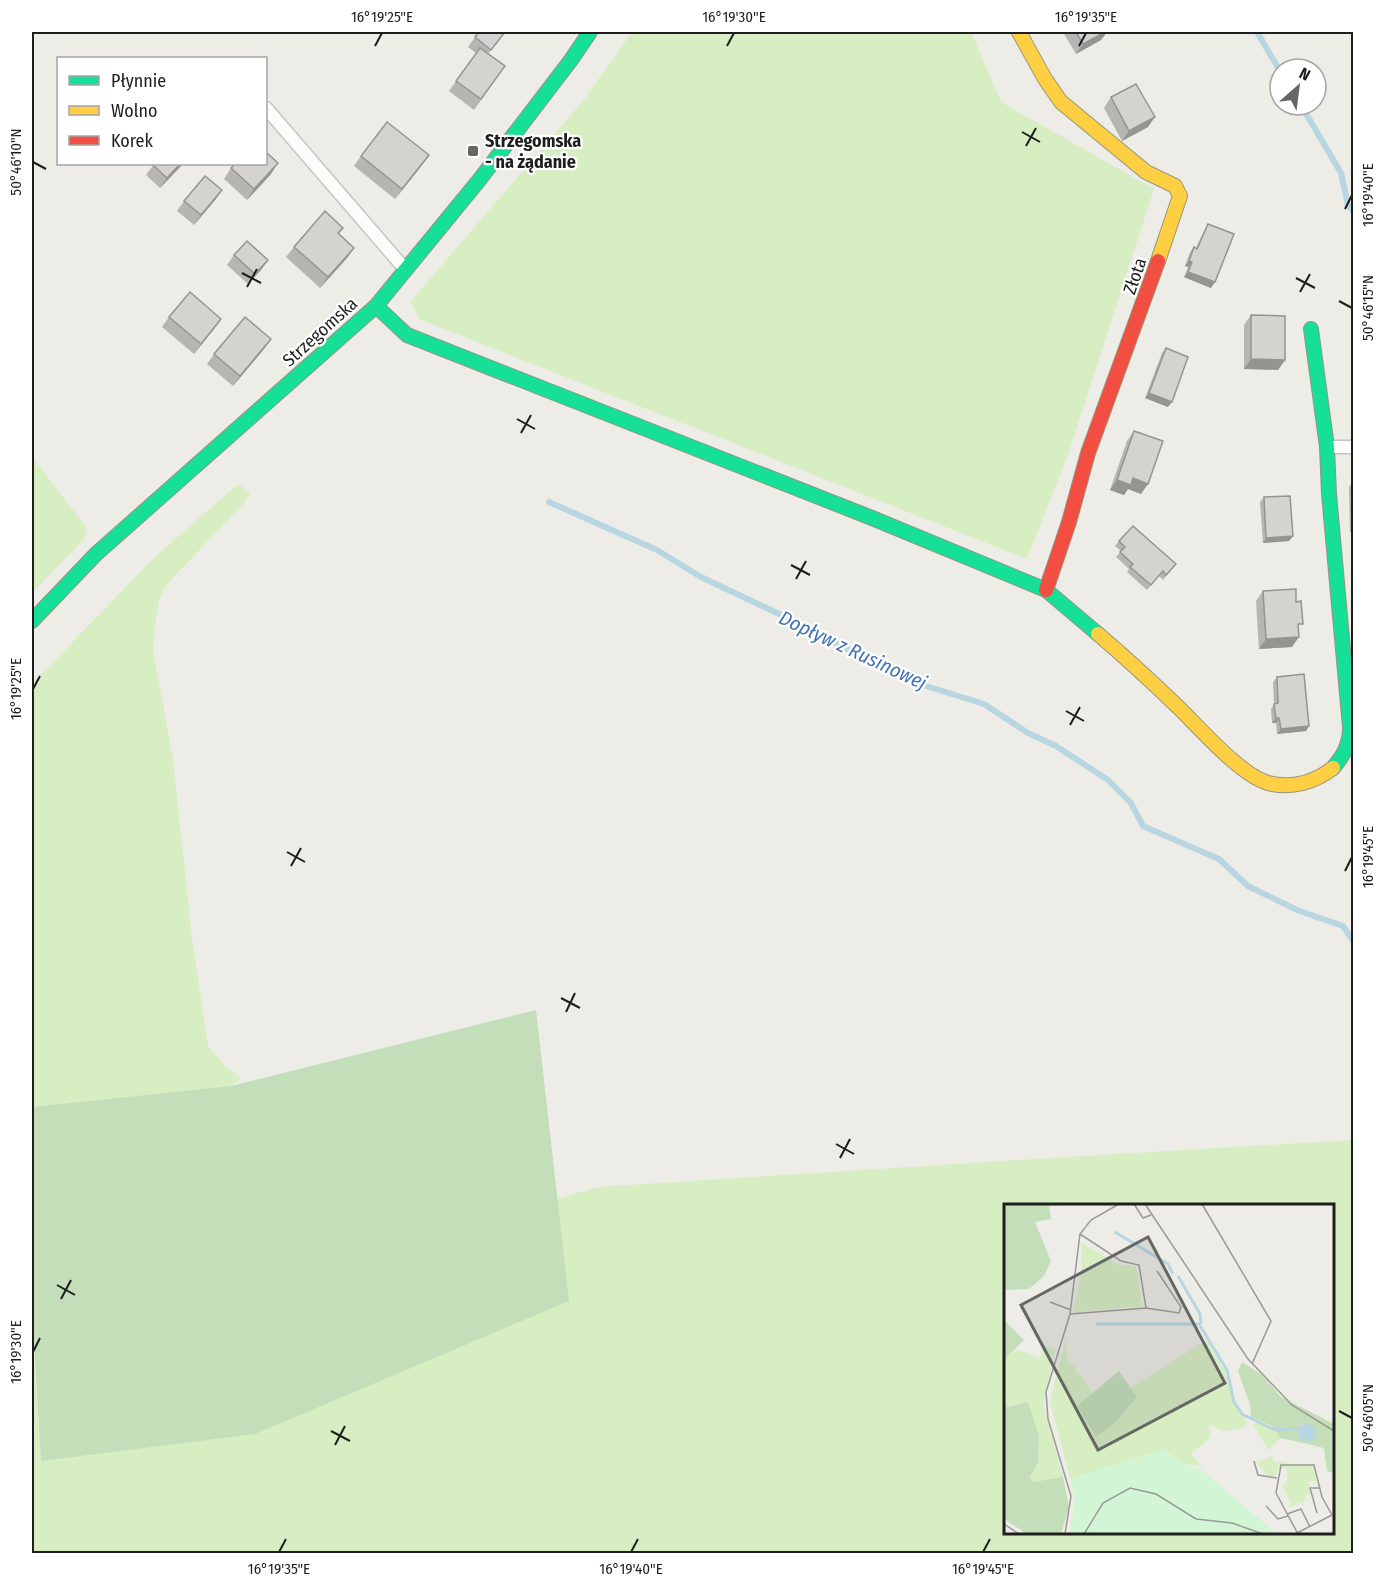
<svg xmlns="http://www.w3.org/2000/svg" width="1385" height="1585" font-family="'Fira Sans Condensed',sans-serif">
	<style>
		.grass { fill: #d6eec2; fill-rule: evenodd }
		.forest { fill: #c4deb9 }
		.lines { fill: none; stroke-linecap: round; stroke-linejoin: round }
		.stream { stroke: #b7d6e2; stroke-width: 6 }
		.lane-casing { stroke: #c5c5c2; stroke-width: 15 }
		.fast-casing { stroke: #93977e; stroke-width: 16 }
		.slow-casing { stroke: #93977e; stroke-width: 16 }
		.jam-casing { stroke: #93977e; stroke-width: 16 }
		.lane { stroke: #fcfcfb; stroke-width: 12 }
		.fast { stroke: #16e098; stroke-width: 14 }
		.slow { stroke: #ffcf43; stroke-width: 14 }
		.jam { stroke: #f24e42; stroke-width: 14 }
		.wall { fill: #b7b5b2 }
		.shaded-wall { fill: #959491 }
		.building { fill: #d5d3cf; stroke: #959491; stroke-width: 1.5 }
		.ticks { fill: none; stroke: #1e1e1e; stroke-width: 2 }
		.poi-dot { fill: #666664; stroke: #fff; stroke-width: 2 }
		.labels { text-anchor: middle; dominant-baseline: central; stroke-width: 4.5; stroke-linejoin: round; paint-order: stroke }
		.poi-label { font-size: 18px; font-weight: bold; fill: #1e1e1e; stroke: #fff; text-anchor: start }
		.street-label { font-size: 18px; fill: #1e1e1e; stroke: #fff }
		.water-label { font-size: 20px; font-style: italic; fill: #4272b6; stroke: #fff }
		.inset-river { fill: none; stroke: #b7d6e2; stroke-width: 3 }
		.inset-road { fill: none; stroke: #9a9a96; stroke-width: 1.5 }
		.view { fill: #666664; fill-opacity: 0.15; stroke: #666664; stroke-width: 3 }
		.inset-edge { fill: none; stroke: #1e1e1e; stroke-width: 3 }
		.neatline { fill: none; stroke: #1e1e1e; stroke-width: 2 }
		.ticks-label { font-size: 15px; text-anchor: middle; fill: #1e1e1e }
	</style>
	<rect width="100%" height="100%" fill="#edece6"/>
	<g class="grass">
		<path d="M632,32h339l30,70 153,87 -85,263 -42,107 -608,-240 -8,-18 172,-200z"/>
		<path d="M32,457l52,67 3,7 -4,9 -51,53z"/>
		<path d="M238,484l12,9 -7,11 -77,81 -6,12 -4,19 -3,34 20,109 19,179 16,108 17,20 16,12 -10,8 -199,21v-423l123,-127z"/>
		<path d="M1353,1140v413h-1321v-246l9,154 527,-159 -11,-103 41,-12 452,-29zM1006,1206h326v326h-326z"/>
	</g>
	<path class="forest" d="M536,1010l33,291 -314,133 -214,27 -9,-154v-200l199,-21z"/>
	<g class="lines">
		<g class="stream">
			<path d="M1257,32l23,39"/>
			<path d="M1301,105l40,68 7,32 6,7"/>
			<path d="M549,502l108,48 44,27 78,37 128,66 77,24 44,29 28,13 52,34 23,23 12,23 76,33 29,27 49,24 46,16 11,16"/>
		</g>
		<defs>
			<g id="lane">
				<path d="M266,108l138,160"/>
				<path d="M1328,447h26"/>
			</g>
			<g id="fast">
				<path d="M376,306l31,29 465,183 174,72 52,44"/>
				<path d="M1311,329l16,118 2,47 21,233c0,17 -6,28 -17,41"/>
				<path d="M32,621l64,-67 280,-248 104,-127 91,-119 19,-28"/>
			</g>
			<g id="slow">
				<path d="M1019,32l26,47 16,23 85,70 29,14 5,10 -22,65"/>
				<path d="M1098,634c27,23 53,47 79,72 22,21 63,69 91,77 24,6 47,-1 65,-15"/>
			</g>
			<path id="jam" d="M1046,590l23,-68 19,-69 70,-192"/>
		</defs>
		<use href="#lane" class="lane-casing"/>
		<use href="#fast" class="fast-casing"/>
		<use href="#slow" class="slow-casing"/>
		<use href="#jam" class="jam-casing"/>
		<use href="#lane" class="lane"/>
		<use href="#fast" class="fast"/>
		<use href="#slow" class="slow"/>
		<use href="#jam" class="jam"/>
	</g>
	<g class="wall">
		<path d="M505,32l-17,22 17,12 -31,44 -25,-19 27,-38 -8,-6 7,-10z"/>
		<path d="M1063,32h44l-6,8 -25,14z"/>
		<path d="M1111,97l37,30 -26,14 -18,-33z"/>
		<path d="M361,156l61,9 -27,34 -41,-33z"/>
		<path d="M154,164h29l-23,24 -14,-13z"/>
		<path d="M231,168l40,6 -24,26 -23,-21z"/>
		<path d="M222,190l-7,10 -21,25 -17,-14 7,-10z"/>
		<path d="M1208,224l3,64 -27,-11 4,-10 -3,-1 5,-14 4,-5 2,1 9,-19z"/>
		<path d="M343,228l-4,6 15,14 -7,10 -27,30 -34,-31 8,-10z"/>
		<path d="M234,255l34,5 -7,10 -13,14 -21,-19z"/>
		<path d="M1251,315l34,45 -7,10 -34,-1v-44z"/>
		<path d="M169,317l52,2 -27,35 -32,-27z"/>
		<path d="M1166,348l2,59 -23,-9 17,-45z"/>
		<path d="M264,349l-31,37 -26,-22 7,-10z"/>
		<path d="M1134,431l7,63 -13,-5 -4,6 -14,-5 17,-49z"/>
		<path d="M1353,482v50h-3l-1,-45z"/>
		<path d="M1264,497l29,39 -4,5 -26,2 -3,-41z"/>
		<path d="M1119,541l53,28 -9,11 -4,-4 -12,14 -20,-18 2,-3 -13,-12 5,-6 -6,-5z"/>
		<path d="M1263,591l35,39 -6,17 -33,2 -3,-48z"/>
		<path d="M1277,677l32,49 -3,5 -29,3 -1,-11h-4l-1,-14 3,-5 -1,-22z"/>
	</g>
	<g class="shaded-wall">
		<path d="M1105,32h2l-6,8 -25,14 7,-10z"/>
		<path d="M1155,117l-7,10 -26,14 7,-10z"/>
		<path d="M429,155l-7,10 -27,34 7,-10z"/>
		<path d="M278,163l-7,11 -24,26 7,-11z"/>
		<path d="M180,164h3l-23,24 7,-10z"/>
		<path d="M222,190l-7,10 -21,25 7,-10z"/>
		<path d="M354,248l-7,10 -27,30 8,-11z"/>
		<path d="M268,260l-7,10 -13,14 7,-10z"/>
		<path d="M1189,261l3,1 -4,5 -3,-1z"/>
		<path d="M1188,272l27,10 -4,6 -27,-11z"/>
		<path d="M221,319l-7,10 -20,25 7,-10z"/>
		<path d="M271,339l-7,10 -31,37 7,-10z"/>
		<path d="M1251,359l34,1 -7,10 -34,-1z"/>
		<path d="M1149,393l23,9 -4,5 -23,-9z"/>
		<path d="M1133,478l15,6 -7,10 -13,-5 -4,6 -14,-5 7,-10z"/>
		<path d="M1293,536l-4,5 -26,2 3,-5z"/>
		<path d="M1299,637l-7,10 -33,2 7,-10z"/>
		<path d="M1276,718h3l-3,5h-4z"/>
		<path d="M1309,726l-3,5 -29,3 4,-5z"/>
	</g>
	<g class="building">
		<path d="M479,32h26l-14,18 -16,-13z"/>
		<path d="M1076,32h29l-22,12z"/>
		<path d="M480,48l25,18 -24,33 -25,-18z"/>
		<path d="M1136,84l19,33 -26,14 -18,-34z"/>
		<path d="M387,122l42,33 -27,34 -41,-33z"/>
		<path d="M266,152l12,11 -24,26 -23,-21 4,-4h31z"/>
		<path d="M154,164h26l-13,14 -14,-13z"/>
		<path d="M205,176l17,14 -21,25 -17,-14z"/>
		<path d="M325,211l18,17 -5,5 16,15 -26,29 -34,-30z"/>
		<path d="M1208,224l26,10 -19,48 -27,-10 4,-10 -3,-1 5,-14 3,2z"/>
		<path d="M247,241l21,19 -13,14 -21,-19z"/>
		<path d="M190,292l31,27 -20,25 -32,-27z"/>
		<path d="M1251,315l34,1v44l-34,-1z"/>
		<path d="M245,317l26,22 -31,37 -26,-22z"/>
		<path d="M1166,348l22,9 -16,45 -23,-9z"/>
		<path d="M1134,431l29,10 -15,43 -15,-6 -2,7 -14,-5z"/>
		<path d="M1290,496l3,40 -27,2 -2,-41z"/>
		<path d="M1133,526l43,38 -10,11 -3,-4 -12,14 -21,-18 3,-3 -13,-12 5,-5 -6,-6z"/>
		<path d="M1296,589v13l5,-1 2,23h-5l1,13 -33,2 -3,-48z"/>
		<path d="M1304,674l5,52 -28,3 -2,-11h-3l-2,-14 4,-1 -1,-26z"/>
	</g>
	<path class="ticks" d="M375,46l7,-13M727,46l7,-13M1079,46l7,-13M1022,132l18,10M1026,146l10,-18M33,162l13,7M1345,209l7,-14M242,273l19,10M1296,278l19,10M247,287l10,-18M1300,292l10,-18M1339,301l13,7M517,419l18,10M521,433l10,-18M791,565l19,10M796,579l10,-18M33,689l7,-13M1066,711l18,10M1070,725l10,-18M287,852l18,10M291,866l10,-18M1345,871l7,-14M561,998l19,10M566,1012l9,-19M836,1144l18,10M840,1158l10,-19M57,1285l18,10M61,1299l10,-19M33,1352l7,-14M1339,1411l13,7M331,1431l19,10M335,1445l10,-19M279,1552l7,-13M631,1552l7,-13M983,1552l7,-13"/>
	<rect class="poi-dot" x="467" y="145" width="12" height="12" rx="3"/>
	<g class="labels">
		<g class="poi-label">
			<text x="485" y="141">Strzegomska<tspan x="485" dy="21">- na żądanie</tspan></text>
		</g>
		<g class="street-label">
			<text transform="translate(1135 276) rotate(-71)">Złota</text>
			<text transform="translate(320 332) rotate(-42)">Strzegomska</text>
		</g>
		<g class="water-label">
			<text transform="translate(853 650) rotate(25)">Dopływ z Rusinowej</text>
		</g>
	</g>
	<g transform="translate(1004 1204)">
		<rect width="330" height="330" fill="#edece6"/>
		<path d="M77,38l37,23 18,1 6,40 -69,6 9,-45zM62,134l1,19 24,34 45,6 -5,-9 3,-3 73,-45 18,30 11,35 11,18 -4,5 -19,3 -15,-6 2,12 -20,17 11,12 -19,-2 -19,-14 -94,28 -20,-76zM41,141l10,5 -12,54 20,73 -30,5 -3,-5 8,-14 1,-28 -11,-33 -22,5 -2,-36 3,-14 11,-7 21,8zM254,217l14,5 9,12 -13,12 -15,-26zM269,252v5l17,1 -10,3 -4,11h-9l-11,-14zM302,260l7,3 4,14h-9l2,13 -5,2 -2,10 -4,-4 -10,6 1,-6 -7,-15 -4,1 8,-4v-16h-5l-2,7 2,-9z" fill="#d6eec2"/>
		<path d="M0,0h65l-20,2 2,13 -16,3 16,39 -7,15 -15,13 -25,1zM0,116l20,20 -17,17 -3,14zM238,158l19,12 20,23 53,27v49l-7,-2 -3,-23 -43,-10 -9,-12 -21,-9 -1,-13 -12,-33zM115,167l18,26 -23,27 -18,13 -19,-31zM0,197l3,6 21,-5 11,33 -1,28 -8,14 3,5 30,-5 6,30 -8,27h-34l-23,-15z" fill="#c4deb9"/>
		<path d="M160,246l19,14 20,7 74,63h-208l6,-32 -5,-24z" fill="#d2f6d5"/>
		<path d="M294 229a9 9 0 1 1 18 0a9 9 0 1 1-18 0Z" fill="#b7d6e2"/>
		<path class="inset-river" d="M111,28l53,32 5,10M174,72l22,38 1,10M92,120h103l28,46 7,32 8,12 33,16 25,-2"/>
		<path class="inset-road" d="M130,0l9,14 8,-3M141,0l103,155 44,46 42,26M198,0l69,117 -19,43M76,30l41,27 18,4 7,43M46,98l21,8M66,110l76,-6 33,5 2,-6 -24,-36M250,257l4,14 19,3M262,302l12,13 10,-3M313,309l-7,-25h10M283,310l14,-5 9,18M0,320l15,10M293,329l35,-18M61,330l6,-38 -23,-77 -2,-27 24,-78 10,-80 11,-14 28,-16M80,330l19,-31 27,-15 26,6 40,25 36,4 31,11M294,330l-22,-41 5,-28h33l8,32 10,18"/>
		<path class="view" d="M144,33l77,146 -127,67 -77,-145z"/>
		<rect width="330" height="330" class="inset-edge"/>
	</g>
	<rect width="1385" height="1585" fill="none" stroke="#ffffff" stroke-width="66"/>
	<rect x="57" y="57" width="210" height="108" fill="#ffffff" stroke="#a5a5a5" stroke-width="1.5"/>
	<rect x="69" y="76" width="30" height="9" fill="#16e098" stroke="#a5a5a5" stroke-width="1.5"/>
	<text x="111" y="87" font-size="18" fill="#1e1e1e">Płynnie</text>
	<rect x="69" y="106" width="30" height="9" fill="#ffcf43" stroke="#a5a5a5" stroke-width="1.5"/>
	<text x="111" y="117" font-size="18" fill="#1e1e1e">Wolno</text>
	<rect x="69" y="136" width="30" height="9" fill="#f24e42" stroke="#a5a5a5" stroke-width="1.5"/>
	<text x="111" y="147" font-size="18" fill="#1e1e1e">Korek</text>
	<g transform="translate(1298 87) rotate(28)"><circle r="28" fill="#ffffff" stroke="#a5a5a5" stroke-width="1.5"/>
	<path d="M0-4.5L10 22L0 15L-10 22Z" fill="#666664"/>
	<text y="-9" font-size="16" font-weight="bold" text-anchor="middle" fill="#1e1e1e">N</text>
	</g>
	<rect x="33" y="33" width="1319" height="1519" class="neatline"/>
	<g class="ticks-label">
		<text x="382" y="22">16°19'25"E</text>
		<text x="734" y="22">16°19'30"E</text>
		<text x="1086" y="22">16°19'35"E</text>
		<text transform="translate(16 162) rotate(-90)" y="5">50°46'10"N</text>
		<text transform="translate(1368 195) rotate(-90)" y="5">16°19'40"E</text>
		<text transform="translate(1368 308) rotate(-90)" y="5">50°46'15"N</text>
		<text transform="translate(16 689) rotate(-90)" y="5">16°19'25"E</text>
		<text transform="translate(1368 857) rotate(-90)" y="5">16°19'45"E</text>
		<text transform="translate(16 1352) rotate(-90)" y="5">16°19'30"E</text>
		<text transform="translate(1368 1418) rotate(-90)" y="5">50°46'05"N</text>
		<text x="279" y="1574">16°19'35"E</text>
		<text x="631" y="1574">16°19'40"E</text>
		<text x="983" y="1574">16°19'45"E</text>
	</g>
</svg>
